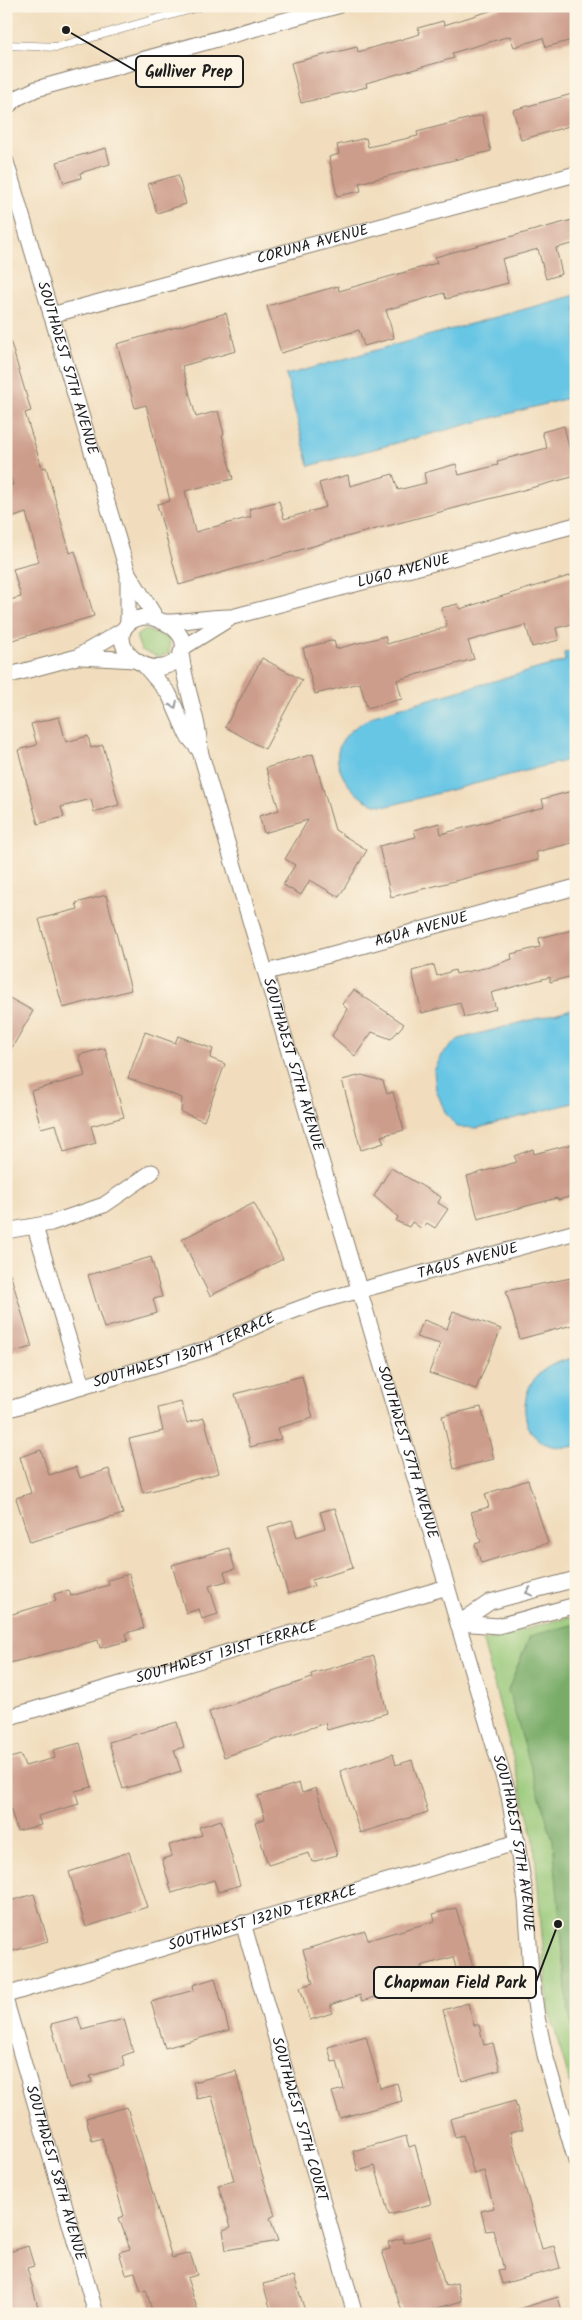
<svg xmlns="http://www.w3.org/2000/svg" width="582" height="2320" font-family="Kalam,sans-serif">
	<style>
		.green { fill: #96c878; stroke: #59724a }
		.forest { fill: #78ac68; stroke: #4a6442 }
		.water { fill: #67c6e5; stroke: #427180 }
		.building { fill: #cd9d8b }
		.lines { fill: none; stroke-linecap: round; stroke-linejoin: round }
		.service-casing { stroke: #867c6c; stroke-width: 9 }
		.minor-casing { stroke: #867c6c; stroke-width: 17 }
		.service { stroke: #fff; stroke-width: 8 }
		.minor { stroke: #fff; stroke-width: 15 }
		.oneway { stroke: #999 }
		.labels { text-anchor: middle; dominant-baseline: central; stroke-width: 4; stroke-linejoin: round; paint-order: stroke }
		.street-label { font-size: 15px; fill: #1c1c1c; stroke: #fcf5e5 }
		.leader { fill: none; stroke: #1c1c1c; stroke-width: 2 }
		.callout-dot { fill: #1c1c1c; stroke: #fcf5e5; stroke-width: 2 }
		.callout { fill: #fcf5e5; stroke: #1c1c1c; stroke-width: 2 }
		.callout-label { font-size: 16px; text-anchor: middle; font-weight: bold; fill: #1c1c1c }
	</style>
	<rect width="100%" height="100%" fill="#fcf5e5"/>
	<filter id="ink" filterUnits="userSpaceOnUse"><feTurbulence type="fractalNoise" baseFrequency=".02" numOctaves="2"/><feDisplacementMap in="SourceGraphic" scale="10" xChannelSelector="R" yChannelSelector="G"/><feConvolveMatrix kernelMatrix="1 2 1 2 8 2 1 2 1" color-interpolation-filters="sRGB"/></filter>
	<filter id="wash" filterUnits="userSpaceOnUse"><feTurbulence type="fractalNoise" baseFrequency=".0096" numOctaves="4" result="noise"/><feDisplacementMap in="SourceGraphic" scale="20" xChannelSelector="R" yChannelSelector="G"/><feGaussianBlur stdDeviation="1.12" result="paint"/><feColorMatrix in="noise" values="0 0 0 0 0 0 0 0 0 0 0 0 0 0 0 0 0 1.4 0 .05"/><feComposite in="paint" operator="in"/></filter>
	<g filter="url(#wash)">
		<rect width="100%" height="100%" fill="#f1ddbd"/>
		<g class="green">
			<path d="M145,630l16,5 9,5 -1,13 -10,4 -18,-7 -5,-14z"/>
			<path d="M576,1615v489l-28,-97 -14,-167 -51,-199z"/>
		</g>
		<path class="forest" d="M576,1624v415l-8,-28 -15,-170 -45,-151 22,-54z"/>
		<g class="water">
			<path d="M576,295v101l-267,70 -23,-91z"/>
			<path d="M576,650v108l-188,48c-7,-1 -17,-2 -23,-6 -17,-11 -35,-36 -24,-57 7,-14 23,-21 36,-29l188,-53 -1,-8z"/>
			<path d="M576,1008v94l-98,26 -21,-1 -11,-13 -10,-24 -2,-19 8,-16 17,-16z"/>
			<path d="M576,1357v89c-11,2 -24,2 -34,-4 -21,-12 -21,-44 -9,-61 10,-15 27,-20 43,-24z"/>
		</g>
		<g id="blocks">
			<g class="building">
				<path d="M506,6h70v33l-30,8 -3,-9 -29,9 -4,-11 -58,17 2,5 -88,25 1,4 -66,16 -10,-40 66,-16 1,5 62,-18 -2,-6 25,-7 1,4z"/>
				<path d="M576,93v31l-55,16 -8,-30z"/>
				<path d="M482,115l9,36 -132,32 2,8 -24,5 -8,-39 10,-3 -2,-9 29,-7 2,9 50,-11 -1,-4z"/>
				<path d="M106,148l4,16 -30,9 1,5 -17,5 -7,-21z"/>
				<path d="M178,175l8,29 -29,9 -9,-29z"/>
				<path d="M576,219v24l-20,5 6,26 -16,5 -8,-30 -36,10 6,24 -62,16 -2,-6 -58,17 8,28 -30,8 -5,-16 -78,23 -14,-47 71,-20 1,5 98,-28 -2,-6z"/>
				<path d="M226,313l10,38 -54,15 14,51 22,-6 6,23 -2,1 11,44 -48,12 10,41 56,-15 -2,-8 30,-8 5,18 42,-12 -7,-24 29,-8 2,11 43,-12 5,16 28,-7 -2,-10 32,-9 3,11 39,-10 -1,-4 50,-13 -5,-16 22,-6 12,50 -249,66 -148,43 -22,-81 13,-3 -24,-96 -11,3 -18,-64z"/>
				<path d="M6,340h4l21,71 -6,2 17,55 4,-1 24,86 5,-2 19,65 -88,26v-41l15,-4 -8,-28 26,-7 -13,-49 -15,5 -5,-17v-14l7,-2 -7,-24z"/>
				<path d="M576,574v49l-20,5 3,12 -27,7 -6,-22 -58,16 6,18 -77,21 5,19 -35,9 -7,-25 -45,11 -12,-46 31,-8 2,9 49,-13 2,8 60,-17 -6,-19 17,-4 2,5z"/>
				<path d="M262,658l40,22 -37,69 -40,-22z"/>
				<path d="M59,717l7,25 22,-6 3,12 12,-3 16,60 -25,7 -3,-13 -30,8 3,10 -26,7 -20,-74 19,-5 -6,-21z"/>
				<path d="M313,754l22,76 32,20 -28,47 -29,-17 -9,15 -18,-10 12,-20 -10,-6 23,-39 -44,13 -5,-17 20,-6 -13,-42z"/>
				<path d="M576,790v52l-40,10 2,8 -147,37 -12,-51 37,-9 -2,-7 25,-7 2,11 103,-27 -2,-8z"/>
				<path d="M106,895l25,95 -68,18 -24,-89 39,-10 -2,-6z"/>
				<path d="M576,929v46l-26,7v-5l-59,16 5,16 -32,8 -4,-14 -38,10 -10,-42 22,-6 3,11 18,-6 1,4 33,-7 23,-8 -1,-5 29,-7 -1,-9z"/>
				<path d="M354,990l50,34 -13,15 -19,-7 -17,24 -23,-20 15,-27 -5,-5z"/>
				<path d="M6,996l27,15 -27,47z"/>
				<path d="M145,1032l30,11 3,-7 35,13 -3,9 15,6 -21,57 -23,-9 1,-14 -54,-20z"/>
				<path d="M105,1048l19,69 -33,9 5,17 -32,9 -8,-28 -15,4 -10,-37 54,-15 -6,-21z"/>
				<path d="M362,1075l21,6 4,13 6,-2 11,38 -23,6 3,7 -23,7 -19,-70z"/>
				<path d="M576,1143v52l-18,5 -1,-2 -79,21 -11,-43 50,-14 -3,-6 19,-7 1,5z"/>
				<path d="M391,1168l50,29 -3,6 10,6 -13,19 -8,-5 -5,6 -10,-7 -3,5 -13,-6 2,-4 -24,-21z"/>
				<path d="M254,1203l29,56 -73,37 -28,-57z"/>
				<path d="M151,1257l11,40 -9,2 4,14 -53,15 -16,-53z"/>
				<path d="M10,1273l22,74 -26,7v-80z"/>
				<path d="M576,1277v47l-56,15 -14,-48z"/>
				<path d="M453,1311l48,18 -25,60 -47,-16 11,-29 -24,-7 8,-17 23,9z"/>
				<path d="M302,1376l11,42 -35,10 3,11 -31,8 -15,-53z"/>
				<path d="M181,1402l6,21 17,-5 15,55 -76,20 -14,-54 34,-8 -5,-23z"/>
				<path d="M481,1407l13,52 -40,10 -12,-53z"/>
				<path d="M41,1450l8,25 27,-8 4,11 29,-9 14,45 -93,28 -14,-44 15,-5 -11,-36z"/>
				<path d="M528,1480l20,63 -67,20 -6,-19 6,-2 -10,-30 18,-5 -4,-13z"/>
				<path d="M335,1508l18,60 -41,12 2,6 -26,8 -20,-67 24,-7 5,17 28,-9 -5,-16z"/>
				<path d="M229,1548l6,21 -11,3 3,9 -18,5 9,28 -16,5 -3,-10 -13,4 -14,-48z"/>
				<path d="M129,1574l15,54 -18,5 2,8 -28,7 -2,-8 -92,24v-48l50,-15 -2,-7 15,-4 2,6 38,-11 -1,-5z"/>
				<path d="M374,1656l13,57 -60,17 -2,-7 -101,34 -15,-45 103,-34 -1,-4z"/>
				<path d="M177,1722l7,25 -10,3 7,21 -58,18 -14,-47z"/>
				<path d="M80,1743l12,44 -17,4 4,13 -41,12 3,9 -24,6 -11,-38v-34l15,-4 4,11 30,-8 -2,-8z"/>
				<path d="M393,1754l3,11 16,-5 16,52 -68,21 -20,-62z"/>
				<path d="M299,1783l3,10 14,-5 21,67 -25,7 -3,-9 -41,12 -13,-43 10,-3 -7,-23z"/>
				<path d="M221,1820l19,65 -22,7 -4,-12 -42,13 -10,-34 10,-3 -3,-11 33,-10 -3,-8z"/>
				<path d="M129,1852l18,55 -61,20 -17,-55z"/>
				<path d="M34,1894l14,47 -42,12v-51z"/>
				<path d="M456,1908l17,59 -16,4 -4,-14 -32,9 5,16 -64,19 -2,-6 -30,10 2,8 -22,7 -10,-33 13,-4 -10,-33 62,-19 3,9 67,-19 -2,-7z"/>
				<path d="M215,1978l14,52 -64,18 -14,-46 43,-12 -1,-5z"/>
				<path d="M468,2003l6,22h5l5,20 9,-2 7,27 -38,11 -19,-71z"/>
				<path d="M78,2017l4,13 42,-11 9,33 -11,4 3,10 -35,10 2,6 -23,6 -18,-64z"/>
				<path d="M366,2036l14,52 17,-5 5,18 -62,17 -8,-26 12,-3 -7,-28 -5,1 -4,-15z"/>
				<path d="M236,2071l19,81 20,63 -5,3 8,23 -52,9 -3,-20 8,-3 -13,-42 16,-4 -22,-85 -15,3 -4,-17z"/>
				<path d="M515,2101l8,28 -13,3 32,117 12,-3 6,22 -58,16 -4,-14 6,-1 -11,-39 -7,1 -5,-20 13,-3 -10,-37 -10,3 -11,-39 -8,2 -5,-18z"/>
				<path d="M127,2107l45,151 18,-5 7,22 -10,3 12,36h-46l-7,-24 -5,2 -6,-20 -9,2 -7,-22 11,-3 -11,-31 5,-2 -22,-78 -10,3 -6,-23z"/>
				<path d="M406,2136l3,11 6,-2 16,59 -42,11 -14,-49 -17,5 -5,-20z"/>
				<path d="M431,2236l14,50 12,-3 5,18 -45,13h-14l-21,-63 8,-2 -2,-7 15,-4 1,5z"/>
				<path d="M28,2246l6,20 -7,2 13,46h-34v-61z"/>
				<path d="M294,2276l12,38h-34l-9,-30z"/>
				<path d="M558,2297l5,17h-48v-4z"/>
			</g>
		</g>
	</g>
	<g filter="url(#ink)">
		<use href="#blocks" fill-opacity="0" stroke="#867c6c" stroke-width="1"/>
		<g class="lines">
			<defs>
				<path id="service" d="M6,45l52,2 144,-41"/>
				<g id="minor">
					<path d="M6,108l11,-10 19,-9 301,-83"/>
					<path id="s1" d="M6,162l122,411v50"/>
					<path id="s2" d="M51,315l525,-141"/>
					<path d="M128,573l28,45"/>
					<path d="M150,617c63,18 24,68 -13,44 -6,-4 -12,-10 -14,-17 -5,-18 11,-28 27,-27z"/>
					<path id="s3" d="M166,622c23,0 44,-6 66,-5l344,-92"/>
					<path d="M184,647l45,-28"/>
					<path id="s4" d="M181,652c3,34 18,65 19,99l309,1045 17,103 5,74 6,44 8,38 31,106"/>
					<path d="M81,657l54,3"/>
					<path d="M145,666l24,28 18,41 13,16"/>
					<path d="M6,676l71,-19 46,-27"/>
					<path id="s5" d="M267,972l309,-85"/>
					<path d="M35,1227l48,160"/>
					<path d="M6,1231l45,-8 53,-18 48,-33"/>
					<path id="s6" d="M6,1410l201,-61 64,-30 49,-18 256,-69"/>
					<path d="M459,1623l31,-21 86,-23"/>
					<path d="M459,1623l39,3 78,-21"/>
					<path id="s7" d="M6,1718l441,-131"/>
					<path id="s8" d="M243,1923l112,391"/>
					<path id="s9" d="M6,1995l512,-153"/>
					<path id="s10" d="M6,2002l90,312"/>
				</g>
			</defs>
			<use href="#service" class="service-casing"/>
			<use href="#minor" class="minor-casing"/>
			<use href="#service" class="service"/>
			<use href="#minor" class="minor"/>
		</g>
		<defs><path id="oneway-chevron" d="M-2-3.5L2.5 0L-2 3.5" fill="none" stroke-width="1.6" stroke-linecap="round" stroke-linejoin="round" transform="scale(1.25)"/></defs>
		<g class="oneway">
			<use href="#oneway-chevron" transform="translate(174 705) rotate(64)"/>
			<use href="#oneway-chevron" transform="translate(529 1592) rotate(165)"/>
		</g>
	</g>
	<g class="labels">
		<g class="street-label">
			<text stroke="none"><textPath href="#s2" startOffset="271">CORUNA AVENUE</textPath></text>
			<text stroke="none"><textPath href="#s1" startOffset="215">SOUTHWEST 57TH AVENUE</textPath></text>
			<text stroke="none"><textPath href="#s3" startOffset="244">LUGO AVENUE</textPath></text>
			<text stroke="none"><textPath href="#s5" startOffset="160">AGUA AVENUE</textPath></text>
			<text stroke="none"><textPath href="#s4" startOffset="428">SOUTHWEST 57TH AVENUE</textPath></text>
			<text stroke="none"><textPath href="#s6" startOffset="486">TAGUS AVENUE</textPath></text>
			<text stroke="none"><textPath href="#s6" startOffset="188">SOUTHWEST 130TH TERRACE</textPath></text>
			<text stroke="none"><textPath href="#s4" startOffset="832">SOUTHWEST 57TH AVENUE</textPath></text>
			<text stroke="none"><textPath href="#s7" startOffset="230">SOUTHWEST 131ST TERRACE</textPath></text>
			<text stroke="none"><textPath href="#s4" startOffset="1238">SOUTHWEST 57TH AVENUE</textPath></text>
			<text stroke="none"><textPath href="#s9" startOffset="268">SOUTHWEST 132ND TERRACE</textPath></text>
			<text stroke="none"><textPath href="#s8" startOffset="204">SOUTHWEST 57TH COURT</textPath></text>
			<text stroke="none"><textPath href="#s10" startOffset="178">SOUTHWEST 58TH AVENUE</textPath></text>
		</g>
	</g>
	<path class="leader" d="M66 30L136 71M558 1924L536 1982"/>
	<g class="callout-dot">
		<circle cx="66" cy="30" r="5"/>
		<circle cx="558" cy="1924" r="5"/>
	</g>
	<g class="callout">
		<rect x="136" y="56" width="107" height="31" rx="5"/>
		<rect x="374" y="1967" width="162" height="31" rx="5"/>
	</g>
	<g class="callout-label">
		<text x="189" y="77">Gulliver Prep</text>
		<text x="455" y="1988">Chapman Field Park</text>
	</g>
	<rect width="582" height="2320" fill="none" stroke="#fcf5e5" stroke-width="25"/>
</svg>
